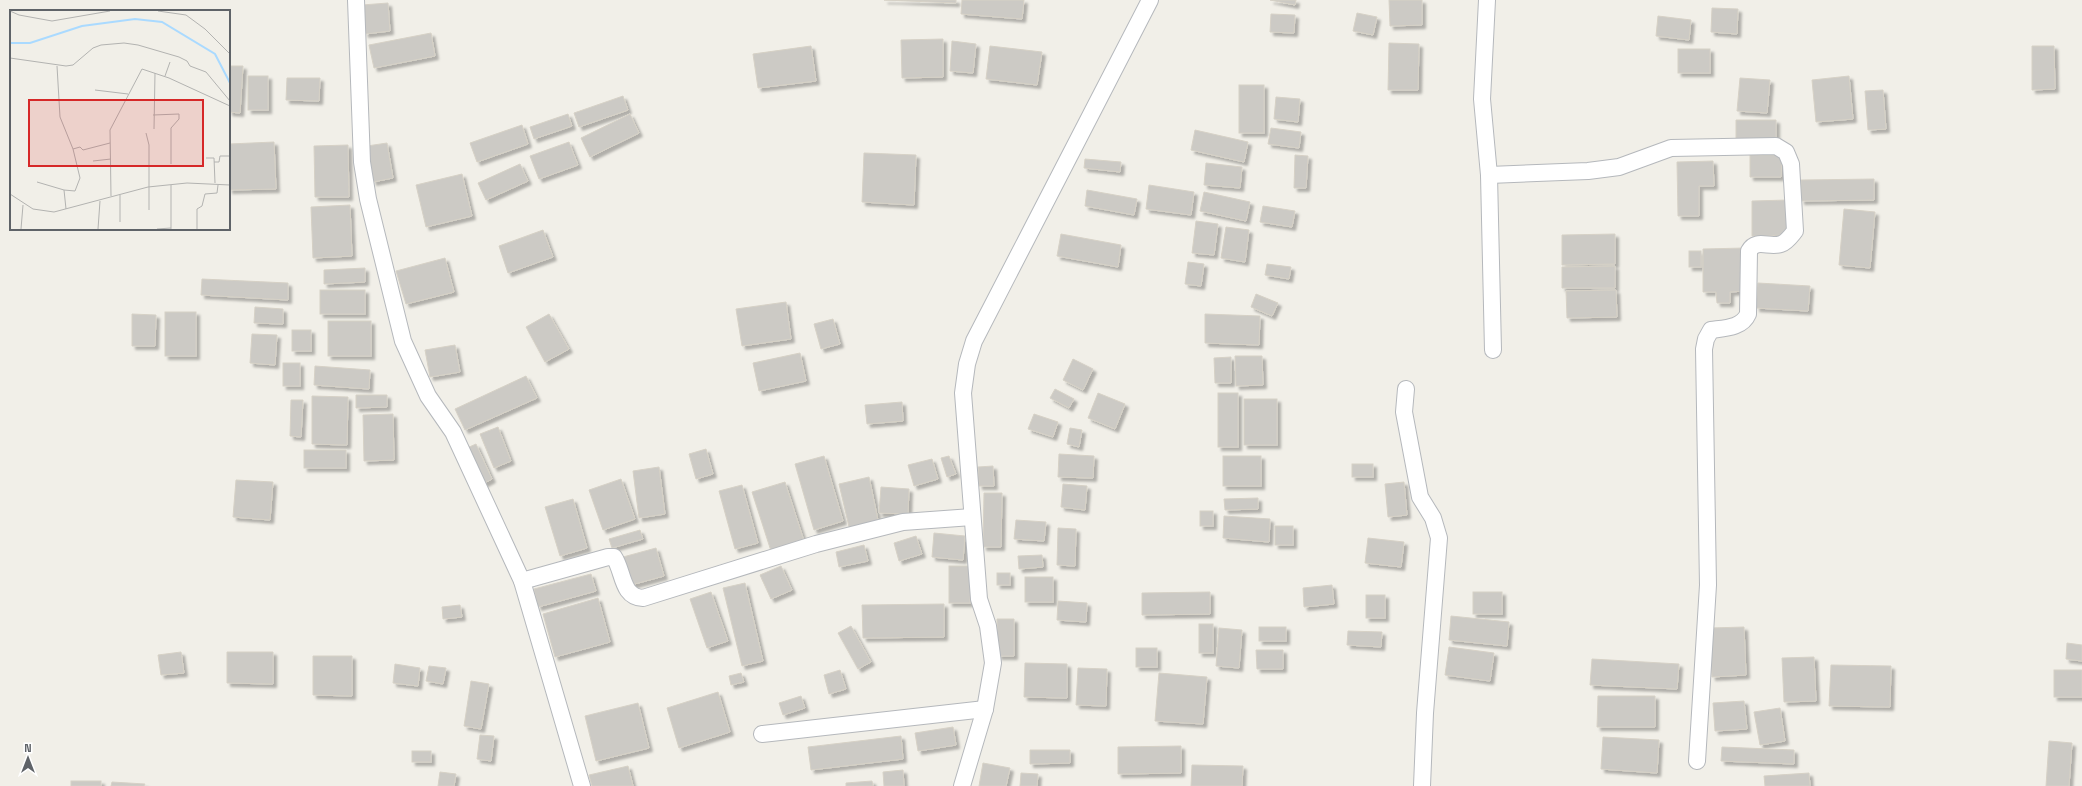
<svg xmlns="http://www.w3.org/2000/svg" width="2082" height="786" font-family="'Space Grotesk',sans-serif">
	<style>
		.building { fill: #cccac5; stroke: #d6d1c6; filter: url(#shadow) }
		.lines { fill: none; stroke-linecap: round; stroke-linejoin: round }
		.street-casing { stroke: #b5b8bc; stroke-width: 18 }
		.street { stroke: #fff; stroke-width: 16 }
		.inset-river { fill: none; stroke: #aadaff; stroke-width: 2 }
		.inset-road { fill: none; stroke: #b3b3b1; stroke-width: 1 }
		.view { fill: #d62828; fill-opacity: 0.15; stroke: #d62828; stroke-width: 2 }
		.inset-edge { fill: none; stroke: #5f6368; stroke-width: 2 }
	</style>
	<defs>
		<filter id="shadow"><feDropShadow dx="3.5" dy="3.5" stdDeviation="1" flood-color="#0004"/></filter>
	</defs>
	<rect width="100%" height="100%" fill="#f1efe8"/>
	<g class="building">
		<path d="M884,0h72v3z"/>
		<path d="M962,0h62l-2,19 -61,-5z"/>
		<path d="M1270,0h26l-1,5z"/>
		<path d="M1389,0h33v25l-32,1z"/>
		<path d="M388,3l2,28 -25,3 -3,-29z"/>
		<path d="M1712,8l26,1 -1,25 -26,-2z"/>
		<path d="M1357,13l20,4 -4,18 -20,-4z"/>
		<path d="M1271,14l24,1 -1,18 -24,-1z"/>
		<path d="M1658,16l33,4 -2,20 -33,-4z"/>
		<path d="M431,33l4,23 -61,12 -5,-23z"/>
		<path d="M943,39v38l-41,1 -1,-38z"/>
		<path d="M952,41l24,3 -3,29 -23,-2z"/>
		<path d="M1389,43l30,1 -1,46h-30z"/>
		<path d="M811,46l5,35 -58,7 -5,-34z"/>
		<path d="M990,46l52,6 -5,33 -51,-6z"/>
		<path d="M2032,46h22l1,43 -23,1z"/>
		<rect x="1678" y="49" width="32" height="24"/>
		<path d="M229,66h14l-3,47 -11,-1z"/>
		<rect x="248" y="76" width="20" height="34"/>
		<path d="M1849,76l4,43 -37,3 -4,-42z"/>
		<path d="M287,78h33l-1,23 -33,-1z"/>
		<path d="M1740,78l30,2 -3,33 -30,-2z"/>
		<rect x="1239" y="85" width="25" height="48"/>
		<path d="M1883,90l3,39 -18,1 -3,-39z"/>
		<path d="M623,96l5,14 -49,17 -5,-14z"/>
		<path d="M1276,97l24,2 -2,23 -24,-3z"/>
		<path d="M568,114l4,12 -38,13 -4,-12z"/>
		<path d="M630,114l9,19 -49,24 -9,-19z"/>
		<path d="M1736,120h40v20l-40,-1z"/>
		<path d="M522,125l6,19 -51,18 -7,-19z"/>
		<path d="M1271,128l30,4 -2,16 -31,-4z"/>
		<path d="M1195,130l53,12 -4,20 -53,-12z"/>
		<path d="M274,142l2,47 -47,1v-46z"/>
		<path d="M569,142l9,23 -39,14 -9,-23z"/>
		<path d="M387,143l6,35 -20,4 -6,-36z"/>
		<path d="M348,145l1,52h-34l-1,-51z"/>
		<path d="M864,153l52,2 -2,50 -52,-3z"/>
		<path d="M1295,155l13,1 -2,32h-12z"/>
		<path d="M1750,155h32l-1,22h-31z"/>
		<path d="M1085,159l36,3 -1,10 -36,-4z"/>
		<path d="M1713,161l1,25h-15v30h-21l-1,-54z"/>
		<path d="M1206,163l36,4 -2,21 -36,-3z"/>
		<path d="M520,164l8,17 -42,19 -8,-17z"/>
		<path d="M462,174l10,42 -46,11 -10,-42z"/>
		<path d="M1874,179v21l-73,1v-21z"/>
		<path d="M1149,185l45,7 -3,23 -45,-6z"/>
		<path d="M1087,190l50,9 -3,16 -49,-9z"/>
		<path d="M1204,192l46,10 -4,19 -46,-10z"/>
		<path d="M1788,200v35l-36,1v-35z"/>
		<path d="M350,205l2,51 -39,2 -2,-51z"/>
		<path d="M1263,206l32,5 -3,16 -32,-5z"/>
		<path d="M1844,209l31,3 -5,56 -31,-3z"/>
		<path d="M1196,221l22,3 -4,31 -22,-2z"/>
		<path d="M1226,227l23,3 -4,32 -24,-4z"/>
		<path d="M543,230l10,27 -45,16 -9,-27z"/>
		<path d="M1061,234l60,11 -3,22 -61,-11z"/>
		<path d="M1615,234v30l-53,1v-30z"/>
		<path d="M1744,248l1,43 -15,1v11h-13l-1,-11h-13v-43z"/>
		<rect x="1689" y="251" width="12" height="16"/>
		<path d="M445,258l9,34 -48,12 -10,-33z"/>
		<path d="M1188,262l16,2 -3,22 -16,-2z"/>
		<path d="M1267,264l24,3 -2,12 -24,-4z"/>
		<path d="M1615,266v22h-53v-21z"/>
		<path d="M365,268v14l-41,2v-14z"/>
		<path d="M202,279l86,4v17l-87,-5z"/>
		<path d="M1758,283l52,3 -2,25 -52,-3z"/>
		<rect x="320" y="290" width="45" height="24"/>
		<path d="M1616,290l1,27 -50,1 -1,-27z"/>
		<path d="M1256,294l22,9 -6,13 -21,-9z"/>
		<path d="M786,302l5,37 -49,7 -6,-37z"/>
		<path d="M255,307l28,2v15l-29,-1z"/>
		<rect x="165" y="312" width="31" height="44"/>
		<path d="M132,314l24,1 -1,31h-23z"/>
		<path d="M549,314l20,35 -24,13 -19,-35z"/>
		<path d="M1205,314l55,2 -1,29 -54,-2z"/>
		<path d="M833,319l7,25 -19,5 -7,-25z"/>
		<rect x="328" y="321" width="43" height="35"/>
		<rect x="292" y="330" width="19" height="21"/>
		<path d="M252,334l25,1 -2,30 -25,-2z"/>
		<path d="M455,345l5,27 -30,5 -5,-27z"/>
		<path d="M800,353l6,28 -47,10 -6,-28z"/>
		<path d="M1235,356h27l1,29 -27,1z"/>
		<path d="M1231,357v26h-16l-1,-25z"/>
		<path d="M1073,359l20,10 -10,21 -20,-10z"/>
		<rect x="283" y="363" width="17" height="23"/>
		<path d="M315,366l55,4 -1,19 -55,-4z"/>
		<path d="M526,376l11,22 -72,32 -10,-21z"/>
		<path d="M1055,389l19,10 -5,9 -19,-10z"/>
		<path d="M1098,393l27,11 -10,25 -27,-11z"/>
		<rect x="1218" y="393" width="20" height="54"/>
		<path d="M356,395h31v12l-31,1z"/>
		<path d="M312,396l36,1 -1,48 -35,-1z"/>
		<rect x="1244" y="399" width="33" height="46"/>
		<path d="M291,400h12l-2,37 -11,-1z"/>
		<path d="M902,402l1,19 -36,3 -2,-19z"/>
		<path d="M393,414l1,46 -30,1 -1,-46z"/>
		<path d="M1034,414l24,8 -5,15 -25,-8z"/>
		<path d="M498,427l13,34 -17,7 -14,-34z"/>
		<path d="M1070,428l12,2 -3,17 -12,-3z"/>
		<path d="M476,444l16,35 -9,5 -16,-36z"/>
		<path d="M706,449l7,25 -17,5 -7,-25z"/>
		<rect x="304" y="450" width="42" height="18"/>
		<path d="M1059,454l35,2 -1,22 -35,-1z"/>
		<path d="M824,456l19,65 -29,9 -19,-66z"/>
		<path d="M949,456l7,18 -9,3 -6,-19z"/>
		<rect x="1223" y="456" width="38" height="30"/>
		<path d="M932,459l6,20 -24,7 -6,-21z"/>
		<rect x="1352" y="464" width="21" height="13"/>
		<path d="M993,466l1,20h-15l-1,-19z"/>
		<path d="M659,467l6,47 -26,4 -6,-47z"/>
		<path d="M869,477l10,48 -29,6 -11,-47z"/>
		<path d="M621,479l14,40 -32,11 -14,-40z"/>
		<path d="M236,480l37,2 -3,38 -37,-3z"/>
		<path d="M785,482l19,59 -33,10 -19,-59z"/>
		<path d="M1404,482l3,33 -19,2 -3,-33z"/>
		<path d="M1063,484l24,2 -2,24 -24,-3z"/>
		<path d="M742,485l16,58 -23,6 -16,-58z"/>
		<path d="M881,487l28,2 -1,25 -29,-1z"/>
		<path d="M984,493h18l-1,54h-18z"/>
		<path d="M1258,498v11l-33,1 -1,-11z"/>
		<path d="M573,499l14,49 -27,8 -15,-49z"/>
		<rect x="1200" y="511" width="13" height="15"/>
		<path d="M1224,516l46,3 -1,23 -46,-4z"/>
		<path d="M1016,520l30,2 -2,19 -30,-2z"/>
		<rect x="1275" y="526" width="18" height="19"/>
		<path d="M1058,528l18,1 -1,37 -18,-1z"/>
		<path d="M640,530l3,9 -31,9 -3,-9z"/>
		<path d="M934,533l31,3 -2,24 -31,-3z"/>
		<path d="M916,536l6,18 -23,7 -5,-18z"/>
		<path d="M1368,538l36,4 -3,25 -36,-4z"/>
		<path d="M864,545l4,16 -29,6 -3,-15z"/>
		<path d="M656,548l8,28 -33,9 -8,-28z"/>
		<path d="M1042,555l1,12 -24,2 -1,-13z"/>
		<path d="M781,566l11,24 -21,9 -11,-24z"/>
		<rect x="949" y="566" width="21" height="37"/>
		<rect x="997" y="573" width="13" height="12"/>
		<path d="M591,574l5,17 -58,16 -4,-18z"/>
		<rect x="1025" y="577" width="28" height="25"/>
		<path d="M745,583l18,78 -21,5 -19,-78z"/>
		<path d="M1332,585l2,19 -30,3 -1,-19z"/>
		<path d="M711,592l17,49 -21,7 -17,-49z"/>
		<path d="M1210,592v22l-68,1v-22z"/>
		<rect x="1473" y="592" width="29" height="22"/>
		<rect x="1366" y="595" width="19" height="23"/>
		<path d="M598,598l12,44 -55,15 -12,-43z"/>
		<path d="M1058,601l29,2 -1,19 -29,-2z"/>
		<path d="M944,604v33l-81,1 -1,-33z"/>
		<path d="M460,605l2,12 -19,2 -1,-12z"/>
		<path d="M1451,616l58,6 -2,24 -58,-6z"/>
		<path d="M997,619h17v37h-16z"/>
		<rect x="1199" y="624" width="14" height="29"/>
		<path d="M851,626l20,36 -13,7 -20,-36z"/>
		<rect x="1259" y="627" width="27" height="14"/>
		<path d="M1744,627l2,48 -34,2 -2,-49z"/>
		<path d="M1219,628l23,2 -3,38 -23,-2z"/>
		<path d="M1348,631l34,1 -1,15 -34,-2z"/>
		<path d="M2067,643l15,2v16l-16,-2z"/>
		<path d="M1449,647l45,6 -4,28 -45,-6z"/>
		<rect x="1136" y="648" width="21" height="19"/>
		<path d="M1256,650h27v19h-26z"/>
		<path d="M181,652l3,21 -23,2 -3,-20z"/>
		<path d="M227,652h46v32l-46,-1z"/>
		<path d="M313,656h39v40l-39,-1z"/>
		<path d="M1814,657l2,44 -32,1 -2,-44z"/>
		<path d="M1592,659l87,5 -2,25 -87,-4z"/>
		<path d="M1025,663l42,1v34l-43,-1z"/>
		<path d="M395,664l25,4 -2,18 -25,-3z"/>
		<path d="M1831,665l60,1 -1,41 -61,-1z"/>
		<path d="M429,666l17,2 -3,16 -17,-3z"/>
		<path d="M1078,668l29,1 -1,37 -30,-1z"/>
		<path d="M840,670l6,19 -17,5 -5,-19z"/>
		<rect x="2054" y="670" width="28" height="27"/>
		<path d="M741,673l3,9 -13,3 -2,-9z"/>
		<path d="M1159,673l48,4 -4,47 -48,-3z"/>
		<path d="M471,681l18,3 -8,45 -17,-3z"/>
		<path d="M718,692l12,40 -51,16 -12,-40z"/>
		<path d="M801,696l4,12 -22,7 -4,-12z"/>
		<path d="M1598,696h57v31h-58z"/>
		<path d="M1744,701l3,28 -32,2 -2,-28z"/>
		<path d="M638,703l11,45 -53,13 -11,-45z"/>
		<path d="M1780,708l5,33 -25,4 -6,-33z"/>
		<path d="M953,727l3,18 -38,6 -3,-18z"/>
		<path d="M480,735l14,1 -3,25 -14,-2z"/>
		<path d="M901,736l2,23 -92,11 -3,-23z"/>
		<path d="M1603,737l56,3 -2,33 -56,-4z"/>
		<path d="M2049,741l23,2 -3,43h-23z"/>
		<path d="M1181,746v27l-63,1v-27z"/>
		<path d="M1722,747l72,3v14l-73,-3z"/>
		<path d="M1030,750h40v13l-40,1z"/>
		<rect x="412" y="751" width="19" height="11"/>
		<path d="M983,763l27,5 -4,18h-27z"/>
		<path d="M1192,765l51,1 -1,20h-51z"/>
		<path d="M628,766l5,20h-41l-3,-11z"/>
		<path d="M903,770l1,16h-20l-1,-14z"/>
		<path d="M440,772l16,2 -2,12h-16z"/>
		<path d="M1021,773l17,1 -1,12h-17z"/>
		<path d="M1809,773l1,13h-45l-1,-10z"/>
		<rect x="71" y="781" width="30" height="5"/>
		<path d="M872,781l1,5h-27v-3z"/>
		<path d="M112,782l33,2 -1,2h-33z"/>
	</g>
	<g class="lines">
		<defs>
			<g id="street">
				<path d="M356,0l6,162 6,37 35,142 25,55 25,36 69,149 60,205"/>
				<path d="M1487,0l-5,99 7,76 4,175"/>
				<path d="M1489,175l99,-4 31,-4 52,-19 105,-2 10,6 5,12 4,67c-4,5 -8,11 -14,13 -12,4 -25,-6 -32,7l-1,63c-6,14 -23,14 -37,16l-5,9 -2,10 4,236 -11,176"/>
				<path d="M1406,389l-2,23 16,85 13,21 6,20 -14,175 -3,73"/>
				<path d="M522,581l86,-24h6c10,15 7,40 29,41l173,-54 87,-22 69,-5"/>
				<path d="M762,734l223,-25"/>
				<path d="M962,786l23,-77 8,-46 -5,-37 -9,-27 -16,-206 4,-29 7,-23 176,-341"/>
			</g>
		</defs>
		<use href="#street" class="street-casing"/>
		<use href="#street" class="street"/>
	</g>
	<g transform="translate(10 10)">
		<rect width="220" height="220" fill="#f1efe8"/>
		<path class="inset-river" d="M0,33h20l52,-17 53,-7 27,3 53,32 15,29"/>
		<path class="inset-road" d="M0,1l9,4 33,6 58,-10M148,1l28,4 19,14 25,25M0,48l56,8 7,-1 20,-17 8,-3 23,-2 14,2 41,12 8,4 3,5 16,6 24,29M47,56l3,51 13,32 7,29 -5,13 -11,-1 2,19M155,66l5,-14M85,80l33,4M143,105l26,-1v5l-8,9v36M144,119l1,-56M136,123l3,12v65M63,139l7,-2 3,3 27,-7M196,148h8l1,25M83,151l18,-2M204,152h5l1,-6h10M27,172l27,8M0,184l23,15 21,3 94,-25 39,-4 43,2M110,185v27M101,186l-1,-66 32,-61 27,9 61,28M11,219l2,-24M88,219l2,-28M147,219l14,-1M161,219v-44M187,219v-20l5,-3 3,-12 12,-1 1,-8"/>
		<path class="view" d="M19,90h174v66h-174z"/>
		<rect width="220" height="220" class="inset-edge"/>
	</g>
	<g transform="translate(28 758)" stroke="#ffffff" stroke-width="3" paint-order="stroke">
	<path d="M0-3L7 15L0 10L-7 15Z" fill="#5f6368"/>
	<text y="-6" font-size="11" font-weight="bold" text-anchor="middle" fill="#5f6368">N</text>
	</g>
</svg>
